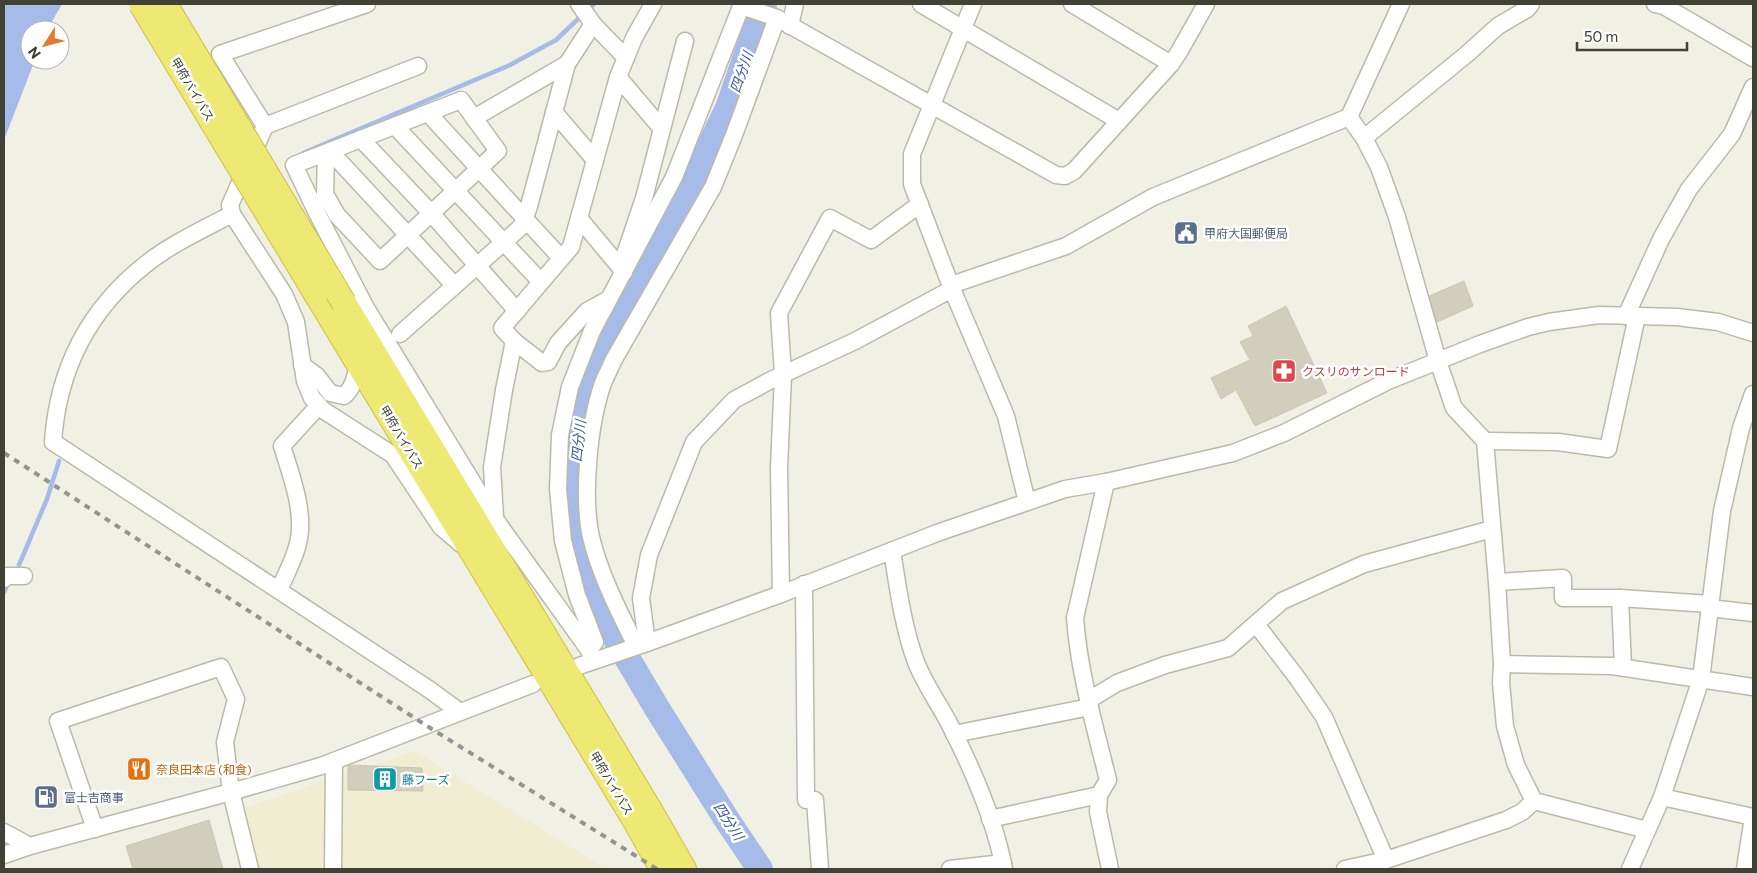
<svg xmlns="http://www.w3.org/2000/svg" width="1757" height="873" font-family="Commissioner,'Noto Sans JP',sans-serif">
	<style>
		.commercial { fill: #f1edd2 }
		.water { fill: #a7bbe8 }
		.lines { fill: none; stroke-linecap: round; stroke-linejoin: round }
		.stream { stroke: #a7bbe8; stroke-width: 4.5 }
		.river { stroke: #a7bbe8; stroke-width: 26 }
		.building { fill: #d1cfbc; stroke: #cbc8b0 }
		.minor-casing { stroke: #bbbaa9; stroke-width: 19 }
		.highway-casing { stroke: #ccc144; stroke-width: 26 }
		.minor { stroke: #fff; stroke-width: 16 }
		.highway { stroke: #eee973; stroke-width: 24 }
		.rail { stroke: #949494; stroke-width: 4; stroke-dasharray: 6 6; stroke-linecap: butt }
		.highway-bridge-casing { stroke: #ccc144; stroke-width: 26; stroke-linecap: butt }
		.highway-bridge { stroke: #eee973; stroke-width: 24 }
		.labels { text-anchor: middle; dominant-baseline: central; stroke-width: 5; stroke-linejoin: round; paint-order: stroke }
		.street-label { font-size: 12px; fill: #424136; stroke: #fff }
		.service-label { font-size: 12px; fill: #4e5e75; stroke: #fff; text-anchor: start }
		.health-label { font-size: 12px; fill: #be3a42; stroke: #fff; text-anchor: start }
		.food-label { font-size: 12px; fill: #c56008; stroke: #fff; text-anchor: start }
		.culture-label { font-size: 12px; fill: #0d838f; stroke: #fff; text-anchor: start }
		.water-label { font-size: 14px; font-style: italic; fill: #3a59a2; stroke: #fff }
	</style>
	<rect width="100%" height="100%" fill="#f1f0e5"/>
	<path class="commercial" d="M415,751l192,118h-354l-15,-59z"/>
	<path class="water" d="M4,4h58l-15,26h-17v30h5l-31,80z"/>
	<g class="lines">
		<g class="stream">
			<path d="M303,153l207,-88 46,-25 38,-36"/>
			<path d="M19,565l28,-66 12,-38"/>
			<path d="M4,592l2,-4"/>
		</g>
		<path class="river" d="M760,869l-33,-49 -69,-110 -41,-69 -24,-56 -16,-57 -2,-48 2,-53 17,-55 30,-60 37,-65 67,-139 36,-104"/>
	</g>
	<g class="building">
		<path d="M1464,281l9,25 -36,16 -10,-25z"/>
		<path d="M1286,306l41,87 -72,33 -19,-36 -15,9 -10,-21 39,-18 -10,-18 13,-6 -5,-10z"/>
		<path d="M348,765l74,3 1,23 -75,-1z"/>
		<path d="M209,820l14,49h-90l-7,-23z"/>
	</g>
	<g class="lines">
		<defs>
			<g id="minor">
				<path d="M367,4l-147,50 45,72 -35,79 2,9 52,80 12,28 9,59 7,17 11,12 70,45 48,72 20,17"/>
				<path d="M921,4l198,117"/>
				<path d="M973,4l-61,150v30l40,105 54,127 21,86"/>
				<path d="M1072,4l99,60"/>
				<path d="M1655,4l9,2 89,52"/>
				<path d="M741,6l36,12 279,157 9,1 9,-5 97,-107 8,-12 27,-48"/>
				<path d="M593,24l33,34"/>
				<path d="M790,26l5,-22"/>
				<path d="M618,77l44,52"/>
				<path d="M554,112l41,48"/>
				<path d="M428,113l133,145"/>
				<path d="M1349,117l15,21 103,-84 31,-28 29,-17 4,-5"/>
				<path d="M474,118l93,-54"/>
				<path d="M265,126l153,-60"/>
				<path d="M395,126l146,156"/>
				<path d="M1364,138l15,29 18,50 41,144 16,47 31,33 12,141 5,82 -1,19 4,43 11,39 18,36 113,29"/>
				<path d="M361,139l70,74 86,98"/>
				<path d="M330,151l124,134"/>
				<path d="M326,153l-1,41 12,21 43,46 118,-110 -37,-51 -167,65 21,44 51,99 129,211 94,131 4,10"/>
				<path d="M232,214c-28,15 -61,30 -86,50 -57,45 -88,105 -93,178l377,248 30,22"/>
				<path d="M579,218l45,54"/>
				<path d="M625,254l19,-56 41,-157"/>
				<path d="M951,285l115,-39 87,-49 196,-80 52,-113"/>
				<path d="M1626,316l35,-77 28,-50 43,-55 21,-47"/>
				<path d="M400,334l122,-108 7,-20 38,-142 26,-40 -14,-20"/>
				<path d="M514,341l28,22 6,-1 10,-19 29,-32 20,-11"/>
				<path d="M302,365l15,11 13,17 14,3c10,-9 11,-19 14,-31"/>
				<path d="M1485,441l73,1 50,7 29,-133"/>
				<path d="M1106,482l-31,136c4,55 20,109 33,162l-9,15 -1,17 12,57"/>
				<path d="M495,517l-3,-50 12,-77 10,-49 -12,-13 69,-81 47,-170 16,-39 19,-34"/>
				<path d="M892,551c6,37 11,76 24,111 8,21 23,42 33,61 23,45 46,96 55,146"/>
				<path d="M4,579l2,-3h18"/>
				<path d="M1497,582l66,-4v20h57l90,6"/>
				<path d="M804,584l2,216h9l5,69"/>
				<path d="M279,590c6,-14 14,-28 18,-43 10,-31 -6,-72 -15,-101l31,-34"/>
				<path d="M781,594l-2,-126 4,-93 -4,-62 51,-95 41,22 49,-36"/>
				<path d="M1620,598l3,69"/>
				<path d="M1709,608l44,5"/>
				<path d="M1256,624l42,55 26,38 62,143"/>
				<path d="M647,643l-6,-45 8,-43 45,-113 40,-42 39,-21 82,-38 97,-52"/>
				<path d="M636,646c-17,-35 -36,-71 -45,-109 -9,-41 -2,-112 11,-151 3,-9 8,-17 11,-25l100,-174 21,-52 43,-117"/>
				<path d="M589,650l6,-8 -18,-47 -14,-54 -5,-52 2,-54 10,-48 22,-56 82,-154 68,-173"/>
				<path d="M1502,664l110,2 141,21"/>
				<path d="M579,666l68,-23 134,-49 156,-61 128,-44 41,-7 127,-29 51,-20 104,-52 92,-37 48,-17 21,-5 50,-7 38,1 40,1 41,5 35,11"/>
				<path d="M1089,700l28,-17 48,-18 63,-17 54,-47 82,-37 128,-35"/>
				<path d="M954,734l136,-27"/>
				<path d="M1662,797l91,20"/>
				<path d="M990,819l109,-24"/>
				<path d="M95,829l-37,-108 163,-54 15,32 -11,43 6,50 19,77"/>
				<path d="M4,832l26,14 201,-54 90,-26 212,-82"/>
				<path d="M4,855l26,-9"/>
				<path d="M333,869l1,-108"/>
				<path d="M950,869l53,-6"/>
				<path d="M1345,869l41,-9 120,-40 16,-8 12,-11"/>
				<path d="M1630,869l32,-72 39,-118 21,-168 19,-83 12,-34"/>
				<path d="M1745,869l8,-52"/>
			</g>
			<g id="highway">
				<path d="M316,294l319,527 27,48"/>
				<path d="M344,303l306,507 34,59"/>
			</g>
		</defs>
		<use href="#minor" class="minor-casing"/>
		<use href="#highway" class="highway-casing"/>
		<use href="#minor" class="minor"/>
		<use href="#highway" class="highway"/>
		<path class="rail" d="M4,453l423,273 230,143"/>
		<defs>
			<g id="highway-bridge">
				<path d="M141,4l175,290"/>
				<path d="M165,4l179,299"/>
			</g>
		</defs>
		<use href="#highway-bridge" class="highway-bridge-casing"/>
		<use href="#highway-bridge" class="highway-bridge"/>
	</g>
	<defs>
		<symbol id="civic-square" viewBox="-11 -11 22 22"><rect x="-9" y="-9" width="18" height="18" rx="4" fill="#5c6f8a" stroke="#fff"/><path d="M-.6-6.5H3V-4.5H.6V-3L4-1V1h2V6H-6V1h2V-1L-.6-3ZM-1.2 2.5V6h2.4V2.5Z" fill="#fff"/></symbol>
		<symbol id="pharmacy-square" viewBox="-11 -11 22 22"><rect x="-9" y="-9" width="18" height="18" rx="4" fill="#e0444e" stroke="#fff"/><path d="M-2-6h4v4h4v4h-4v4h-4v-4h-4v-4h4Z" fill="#fff"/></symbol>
		<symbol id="restaurant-square" viewBox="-11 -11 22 22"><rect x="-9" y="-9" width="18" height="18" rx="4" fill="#e8710a" stroke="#fff"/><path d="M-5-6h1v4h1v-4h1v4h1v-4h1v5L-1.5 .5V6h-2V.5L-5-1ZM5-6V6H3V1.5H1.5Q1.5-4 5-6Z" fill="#fff"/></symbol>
		<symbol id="building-square" viewBox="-11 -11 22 22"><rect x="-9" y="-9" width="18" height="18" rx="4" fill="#0f9aa8" stroke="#fff"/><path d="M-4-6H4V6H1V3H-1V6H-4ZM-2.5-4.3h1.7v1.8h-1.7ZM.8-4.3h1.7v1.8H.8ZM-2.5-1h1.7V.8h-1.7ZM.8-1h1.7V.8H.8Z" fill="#fff"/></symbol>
		<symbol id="fuel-square" viewBox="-11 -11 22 22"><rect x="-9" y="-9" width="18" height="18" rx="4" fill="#5c6f8a" stroke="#fff"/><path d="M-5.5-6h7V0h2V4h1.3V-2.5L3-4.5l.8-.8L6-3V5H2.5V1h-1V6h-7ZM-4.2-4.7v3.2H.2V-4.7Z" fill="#fff"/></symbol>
	</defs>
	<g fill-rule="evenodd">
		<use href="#civic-square" x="1172" y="219" width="28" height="28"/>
		<use href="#pharmacy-square" x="1270" y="357" width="28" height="28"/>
		<use href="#restaurant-square" x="125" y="755" width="28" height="28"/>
		<use href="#building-square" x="371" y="765" width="28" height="28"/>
		<use href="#fuel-square" x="32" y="783" width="28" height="28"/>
	</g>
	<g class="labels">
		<g class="street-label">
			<text transform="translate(193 89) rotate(59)">甲府バイパス</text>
			<text transform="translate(402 437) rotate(59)">甲府バイパス</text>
			<text transform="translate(612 783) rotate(59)">甲府バイパス</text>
		</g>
		<g class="service-label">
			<text x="1204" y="233">甲府大国郵便局</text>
			<text x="64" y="797">富士吉商事</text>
		</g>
		<g class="health-label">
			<text x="1302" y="371">クスリのサンロード</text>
		</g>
		<g class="food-label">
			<text x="156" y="769">奈良田本店 (和食)</text>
		</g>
		<g class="culture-label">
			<text x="402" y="779">藤フーズ</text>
		</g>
		<g class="water-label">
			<text transform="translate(741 72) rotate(-71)">四分川</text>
			<text transform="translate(578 441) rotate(-84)">四分川</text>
			<text transform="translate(729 821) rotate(57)">四分川</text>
		</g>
	</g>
	<rect width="1757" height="873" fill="none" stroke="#424136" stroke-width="10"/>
	<g transform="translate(45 45) rotate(234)"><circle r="24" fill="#ffffff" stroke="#b3b3af"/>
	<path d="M0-4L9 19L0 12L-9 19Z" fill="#e37b2a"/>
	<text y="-8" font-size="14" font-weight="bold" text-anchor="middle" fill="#424136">N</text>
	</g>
	<path d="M1577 42v8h110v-8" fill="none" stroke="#424136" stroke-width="2.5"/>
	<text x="1584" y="42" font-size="15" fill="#424136" stroke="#ffffff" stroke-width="4" paint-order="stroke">50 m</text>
</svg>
